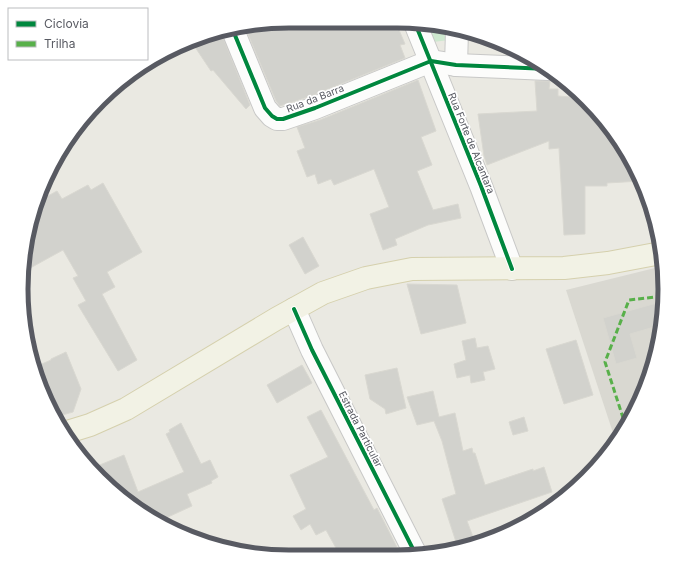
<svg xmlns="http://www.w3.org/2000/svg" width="686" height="578" font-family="Inter,sans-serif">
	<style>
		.industrial { fill: #d9d8d1 }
		.green { fill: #cee8cf }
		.building { fill: #d2d2cd; stroke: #d9d8d1 }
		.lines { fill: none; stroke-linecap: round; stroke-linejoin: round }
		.minor-casing { stroke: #c8c8c7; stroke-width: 24 }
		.major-casing { stroke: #d5d0ad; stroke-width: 24 }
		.minor { stroke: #fcfcfb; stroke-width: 22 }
		.major { stroke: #f2f2e5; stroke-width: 22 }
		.quiet { stroke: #58b04a; stroke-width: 3; stroke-dasharray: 6 3; stroke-linecap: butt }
		.cycleway-casing { stroke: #fff; stroke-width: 6 }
		.cycleway { stroke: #00873e; stroke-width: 4 }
		.labels { text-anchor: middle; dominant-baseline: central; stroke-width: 3.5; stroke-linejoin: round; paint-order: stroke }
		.street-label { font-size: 10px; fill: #585a62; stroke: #fff }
		.rim { fill: none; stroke: #585a62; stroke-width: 5 }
	</style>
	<rect width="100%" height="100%" fill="#eae9e2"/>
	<path class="industrial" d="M663,266l2,23 -5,53 -15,50 -29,50 -50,-152z"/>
	<path class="green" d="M426,23h6l17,6v11l-16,2z"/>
	<g class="building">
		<path d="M289,21h23l1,4 10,-3 73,1 9,21 -5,1 5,13 -94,38 -31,10 -4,-5 -31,-74z"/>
		<path d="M220,30l30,75 -4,4 -33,-39 -2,1 -20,-30z"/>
		<path d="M418,80l18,51 -15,6 11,28 -15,6 16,39 25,-6 3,14 -33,7 -33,14 2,6 -14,5 -13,-36 19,-7 -15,-38 -40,16 -3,-6 -13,5 -3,-10 -8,3 -10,-26 8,-3 -8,-21 23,-7z"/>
		<path d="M535,81h15l-1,8h9v7l26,2 14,14 43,69 -34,2v3h-22v48l-21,1 -5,-87 -10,1v-8l-62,24 -3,-9 -6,-42 59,-3z"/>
		<path d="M103,183l39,69 -35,20 8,15 -13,7 35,66 -19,11 -40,-66 8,-4 -13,-23 5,-2 -15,-26 -40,22v-18l14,-52 20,-11 5,8 26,-14 3,5z"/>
		<path d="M303,237l16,29 -14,8 -16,-29z"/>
		<path d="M407,284l50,1 9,38 -45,11z"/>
		<path d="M664,301l-3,24 -31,9 7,24 -21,6 -13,-46z"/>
		<path d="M475,338l2,10 11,-2 7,23 -12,3 2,8 -14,3 -1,-8 -13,3 -3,-14 12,-4 -4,-19z"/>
		<path d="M576,340l17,55 -29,9 -18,-55z"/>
		<path d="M66,352l15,37 -8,23 -18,5 -20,-50 16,-7v-1z"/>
		<path d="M302,365l10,18 -35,20 -10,-18z"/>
		<path d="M397,368l9,40 -20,6 -1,-5 -15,-10 -5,-24z"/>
		<path d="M433,391l6,26 16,-4 8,38 9,-3 1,5h2l10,32 48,-16v2l11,-4 8,25 -85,29 6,16 -17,5 -14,-43 14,-5 -14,-53 -8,-20 -17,4 -10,-28z"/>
		<path d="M321,410l53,100 3,-2 25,49h-61l-15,-27 -10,5 -6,-11 -9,6 -8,-14 13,-7 -16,-34 38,-18 -21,-40z"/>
		<path d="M524,417l4,14 -15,4 -4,-13z"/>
		<path d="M181,423l20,41 9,-4 8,17 -7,4 1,2 -25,11 5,12 -35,16 -57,-43 -5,-12 29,-12 14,37 46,-20 -18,-38 4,-2 -1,-2z"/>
	</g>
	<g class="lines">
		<defs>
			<g id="minor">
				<path d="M415,23l66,163 31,83"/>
				<path d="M232,28l33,80 7,8 5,3h6l32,-11 116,-47 25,4 92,4"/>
				<path d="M456,65l1,-34"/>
				<path d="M294,309l18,41 104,205"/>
			</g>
			<path id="major" d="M64,433l26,-8 36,-16 150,-90 47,-26 43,-15 46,-9 152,-1 44,-5 53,-10"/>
		</defs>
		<use href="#minor" class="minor-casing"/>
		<use href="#major" class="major-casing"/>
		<use href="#minor" class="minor"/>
		<use href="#major" class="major"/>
		<g class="quiet">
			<path d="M660,253l2,5"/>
			<path d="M626,427l-21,-65 24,-62 35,-4"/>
		</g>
		<defs>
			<g id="cycleway">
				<path d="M415,23l66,163 31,83"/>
				<path d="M232,28l33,80 7,8 5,3h6l32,-11 116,-47 25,4 92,4"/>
				<path d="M294,309l18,41 104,205"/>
			</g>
		</defs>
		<use href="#cycleway" class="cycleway-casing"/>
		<use href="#cycleway" class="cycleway"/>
	</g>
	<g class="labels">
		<g class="street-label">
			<text transform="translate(315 98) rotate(-21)">Rua da Barra</text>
			<text transform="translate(472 143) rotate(68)">Rua Forte de Alcantara</text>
			<text transform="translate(361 429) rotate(63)">Estrada Particular</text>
		</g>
	</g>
	<path d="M0 0H686V578H0ZM289 28H397A261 261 0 0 1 658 289V289A261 261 0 0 1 397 550H289A261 261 0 0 1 28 289V289A261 261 0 0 1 289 28Z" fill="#fff" fill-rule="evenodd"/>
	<path class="rim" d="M289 28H397A261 261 0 0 1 658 289V289A261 261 0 0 1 397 550H289A261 261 0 0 1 28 289V289A261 261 0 0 1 289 28Z"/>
	<rect x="8" y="8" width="140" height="52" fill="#ffffff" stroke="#bcbdc0"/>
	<rect x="16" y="21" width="20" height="6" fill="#00873e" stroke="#bcbdc0"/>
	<text x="44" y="28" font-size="12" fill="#585a62">Ciclovia</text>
	<rect x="16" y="41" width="20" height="6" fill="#58b04a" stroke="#bcbdc0"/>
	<text x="44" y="48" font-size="12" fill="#585a62">Trilha</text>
</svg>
